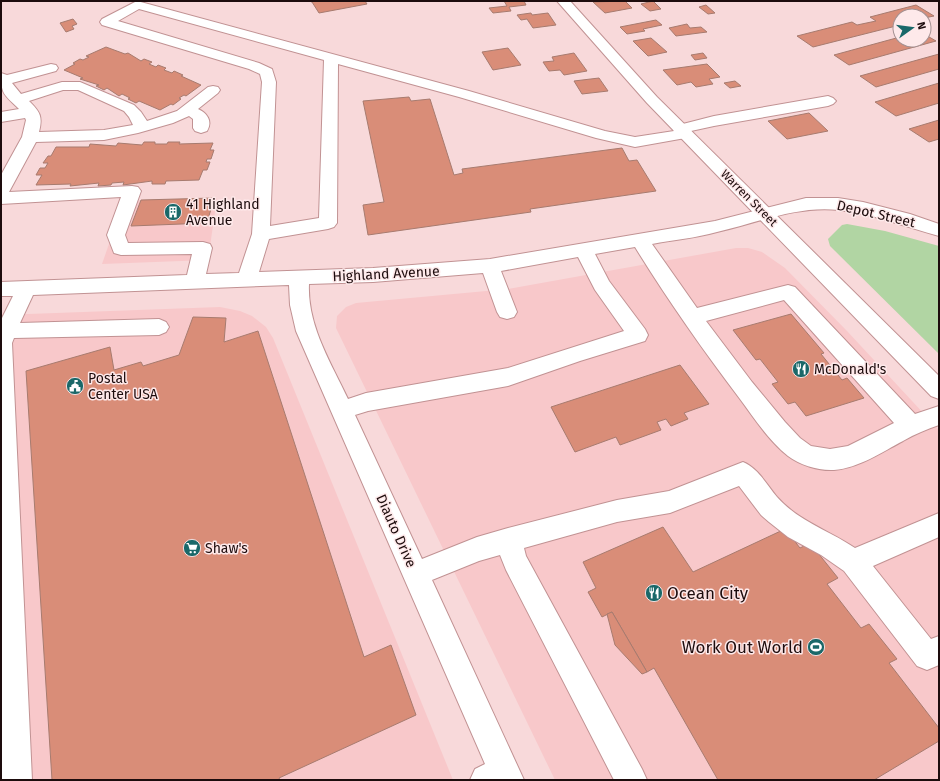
<svg xmlns="http://www.w3.org/2000/svg" width="940" height="781" font-family="'Fira Sans',sans-serif">
	<style>
		.built { fill: #f8c8ca }
		.green { fill: #b1d5a3 }
		.building { fill: #d98d78; stroke: #a77b6f }
		.lines { fill: none; stroke-linecap: round; stroke-linejoin: round }
		.minor-casing { stroke: #c19293; stroke-width: 2 }
		.major-casing { stroke: #c19293; stroke-width: 2 }
		.minor { fill: #fff; fill-rule: evenodd }
		.major { fill: #fff; fill-rule: evenodd }
		.labels { text-anchor: middle; dominant-baseline: central; stroke-width: 3; stroke-linejoin: round; paint-order: stroke }
		.far-street-label { font-size: 12px; fill: #1d0c0d; stroke: #fee9ea }
		.poi-label { font-size: 14px; fill: #1d0c0d; stroke: #fee9ea; text-anchor: start }
		.street-label { font-size: 14px; fill: #1d0c0d; stroke: #fee9ea }
		.near-poi-label { font-size: 17px; fill: #1d0c0d; stroke: #fee9ea; text-anchor: start }
	</style>
	<rect width="100%" height="100%" fill="#f8d9da"/>
	<g class="built">
		<path d="M217,198l-9,62 -106,4 22,-63z"/>
		<path d="M736,248h12l14,4 23,16 62,63 92,99v350h-384l-219,-452 1,-12 9,-9 10,-4 152,-14z"/>
		<path d="M220,307l20,4 12,5 14,11 7,11 180,442h-452v-465z"/>
	</g>
	<path class="green" d="M847,224l38,7 54,15v108l-109,-108 -2,-7 14,-14z"/>
	<g class="building">
		<path d="M309,1h56l2,3 -48,9 -7,-11z"/>
		<path d="M504,1h20l2,4 -17,2 2,4 -18,2 -4,-5 18,-2z"/>
		<path d="M625,1l7,7 -27,5 -12,-11z"/>
		<path d="M653,1l8,8 -11,2 -9,-7z"/>
		<path d="M706,5l9,8 -7,1 -9,-7z"/>
		<path d="M916,5l18,11 -10,2v-2h-24v9l-87,22 -16,-11 55,-14 5,3 19,-4 -6,-4z"/>
		<path d="M531,13l1,2 16,-2 8,12 -23,3 -6,-9 -6,1 -4,-5z"/>
		<path d="M73,19l4,5 -5,2 2,3 -8,3 -6,-9z"/>
		<path d="M656,20l6,5 -19,4 2,2 -18,3 -7,-7z"/>
		<path d="M687,24l3,4 11,-1 6,5 -31,4 -7,-8z"/>
		<path d="M924,34l12,7 -87,24 -15,-10 66,-18v3h24z"/>
		<path d="M651,38l16,14 -19,4 -15,-15z"/>
		<path d="M106,47l19,7 3,-1 13,8 3,-2 8,3 -3,2 7,3 2,-2 8,3 -2,2 8,3 2,-2 9,4 -2,1 20,9 -15,11 -2,-1 -5,3 2,1 -8,6 -2,-1 -11,6 -21,-9 -3,2 -8,-4 2,-1 -8,-4 -3,2 -12,-8 -3,2 -8,-4 3,-1 -19,-6 3,-1 -19,-8 11,-6 -2,-1 7,-4 3,1 6,-3 -3,-1z"/>
		<path d="M508,48l13,17 -28,5 -11,-18z"/>
		<path d="M574,53l13,18 -23,4 -4,-5 -11,1 -6,-9 11,-1 -2,-4z"/>
		<path d="M703,53l4,5 -12,2 -4,-5z"/>
		<path d="M939,54v15l-63,18 -16,-11z"/>
		<path d="M707,64l13,13 -11,2 4,5 -17,3 -5,-5 -14,3 -14,-15z"/>
		<path d="M599,78l9,13 -26,3 -8,-13z"/>
		<path d="M735,81l6,5 -11,2 -6,-5z"/>
		<path d="M939,83v20l-43,13 -21,-14z"/>
		<path d="M409,97l2,4 19,-2 24,76 9,-2 -1,-4 160,-21 7,13 8,-1 19,31 -126,18 1,3 -163,23 -5,-30 21,-3 -21,-101z"/>
		<path d="M809,113l19,18 -41,8 -19,-18z"/>
		<path d="M939,120v19l-10,3 -20,-13z"/>
		<path d="M144,142h11v2h12l1,-2h12l-1,2 34,-1 -3,7h4l-3,9h-4l-1,3h4l-3,8h-4l-4,10 -33,1 -1,3h-13v-3l-29,4 1,-3 -12,1 -1,2 -13,1 1,-3 -29,3 1,-2 -35,1 6,-10h-6l4,-7h5l3,-5h-5l5,-7h3l5,-9h33l1,-3 26,2 2,-3 24,2z"/>
		<path d="M214,198l-7,25 -76,3 10,-26z"/>
		<path d="M791,314l33,39 -3,1 21,26 5,-2 17,20 -58,18 -11,-14 -7,2 -16,-20 6,-2 -18,-23 -4,1 -23,-30z"/>
		<path d="M193,317l33,1 -2,24 34,-11 106,326 27,-12 25,70 -137,63 1,2h-228l-26,-409 84,-24 4,23 27,-8 2,4 36,-11z"/>
		<path d="M680,365l29,39 -25,9 4,6 -17,7 -5,-7 -9,3 4,8 -41,15 -4,-8 -41,15 -24,-45z"/>
		<path d="M663,527l30,45 92,-43 15,19 10,-5 28,35 -11,6 34,44 8,-4 28,35 -8,4 50,65v13l-65,39h-156l-64,-112 -7,4 -35,-60 -10,5 -14,-25 8,-4 -13,-26z"/>
		<path d="M612,612l35,60 -5,2 -27,-29 -8,-31z"/>
	</g>
	<g class="lines">
		<defs>
			<path id="minor" d="M137,1l332,90 136,40 30,6 39,-6 -1,-2 2,-3 39,-10 114,-20 5,2 3,3 -3,3 -5,2 -114,20 -23,5 2,3 -2,3 -56,10 -39,-9 -137,-41 -121,-33 -1,159 -3,4 -6,2 -59,10 -10,33 114,-4 117,-9 225,-38 91,-23h32l25,4 47,12 29,10v12c-33,-9 -65,-22 -100,-26 -41,-5 -82,13 -122,22 -21,6 -44,8 -65,12l45,64 91,-23 7,2 120,127 24,-8v19c-12,4 -24,9 -36,16 -21,11 -44,27 -69,29 -15,1 -34,-5 -46,-14 -19,-15 -34,-38 -48,-57 -37,-49 -73,-100 -105,-152l-40,7 14,27 36,48 3,6 -3,6 -65,20 -72,25 -140,25 -13,4 67,144 55,-22 31,-9 109,-28 52,-9 74,-29c15,6 24,23 34,35 21,24 53,34 78,51l84,-35v24l-66,29 58,73 8,-3v29l-12,5 -10,-4 -73,-95 -23,-16 -33,-18 -19,-15 -8,-7 -22,-29 -69,27 -53,9 -93,26 2,8 116,213 5,11h-33l-108,-210 -6,-15 -21,6 -47,19 92,200h-54l5,-11 10,-5 -189,-433 -6,-26 -1,-20 -256,10 -13,28 139,-4 7,3 3,5 -3,5 -7,3 -145,3 -2,5 20,437h-31v-460l12,-24h-12v-14l186,-7 5,-21 -71,1 -7,-2 -7,-18 14,-38 -120,7v-29l21,-38 4,-17 -1,-2 -24,4v-10l18,-3c-15,-15 -18,-14 -18,-36l6,2 44,-11 5,1 2,3 -2,3 -44,12 9,11 41,-12h18l54,23 7,7 6,9 30,-10 31,-24 5,-1 5,1 2,3 -2,3 -20,16c9,4 15,12 9,22l-6,2 -6,-2 -2,-3v-9l-4,-3 -16,7 -35,10 -34,7 -68,2 -27,50 123,-6 6,1 3,4 -16,44 3,8 75,-1 7,2 2,4 -6,26 33,-1 13,-39 10,-152 -2,-8 -11,-5 -147,-44 -2,-3 2,-3zM139,9l185,51 -5,158 -49,8 6,-144 -4,-13 -13,-6 -141,-42zM63,90h15l46,21 5,6 4,8 -29,5 -65,2c4,-16 1,-20 -10,-31zM578,257l17,33 29,41 -116,37 -142,25 -18,6c-17,-36 -41,-74 -39,-115l64,-2 110,-9 14,39 3,5 7,2 7,-2 3,-5 -16,-41zM784,300l110,123 -46,23 -18,3 -19,-3 -11,-8 -15,-16 -33,-40 -46,-61z"/>
			<path id="major" d="M557,1h13l87,96 282,279v23l-8,-3 -284,-293z"/>
		</defs>
		<use href="#minor" class="minor-casing"/>
		<use href="#major" class="major-casing"/>
		<use href="#minor" class="minor"/>
		<use href="#major" class="major"/>
	</g>
	<defs>
		<symbol id="building-disc" viewBox="-11 -11 22 22"><circle r="9.5" fill="#1a6869" stroke="#fee9ea"/><path d="M-4-6H4V6H1V3H-1V6H-4ZM-2.5-4.3h1.7v1.8h-1.7ZM.8-4.3h1.7v1.8H.8ZM-2.5-1h1.7V.8h-1.7ZM.8-1h1.7V.8H.8Z" fill="#fff"/></symbol>
		<symbol id="restaurant-disc" viewBox="-11 -11 22 22"><circle r="9.5" fill="#1a6869" stroke="#fee9ea"/><path d="M-5-6h1v4h1v-4h1v4h1v-4h1v5L-1.5 .5V6h-2V.5L-5-1ZM5-6V6H3V1.5H1.5Q1.5-4 5-6Z" fill="#fff"/></symbol>
		<symbol id="civic-disc" viewBox="-11 -11 22 22"><circle r="9.5" fill="#1a6869" stroke="#fee9ea"/><path d="M-.6-6.5H3V-4.5H.6V-3L4-1V1h2V6H-6V1h2V-1L-.6-3ZM-1.2 2.5V6h2.4V2.5Z" fill="#fff"/></symbol>
		<symbol id="supermarket-disc" viewBox="-11 -11 22 22"><circle r="9.5" fill="#1a6869" stroke="#fee9ea"/><path d="M-6-5.5h2.5l.6 2H6L4.5 2H-2.5L-4.4-4H-6ZM-1.5 3.2a1.3 1.3 0 1 0 .1 0ZM3 3.2a1.3 1.3 0 1 0 .1 0Z" fill="#fff"/></symbol>
		<symbol id="stadium-disc" viewBox="-11 -11 22 22"><circle r="9.5" fill="#1a6869" stroke="#fee9ea"/><path d="M0-5a6.5 5 0 1 0 0 10a6.5 5 0 1 0 0-10ZM-3.5-1.8h7v3.6h-7Z" fill="#fff"/></symbol>
	</defs>
	<g fill-rule="evenodd">
		<use href="#building-disc" x="163" y="202" width="20" height="20"/>
		<use href="#restaurant-disc" x="791" y="359" width="20" height="20"/>
		<use href="#civic-disc" x="65" y="376" width="20" height="20"/>
		<use href="#supermarket-disc" x="182" y="538" width="20" height="20"/>
		<use href="#restaurant-disc" x="644" y="583" width="20" height="20"/>
		<use href="#stadium-disc" x="806" y="637" width="20" height="20"/>
	</g>
	<g class="labels">
		<g class="far-street-label">
			<text transform="translate(749 198) rotate(45)">Warren Street</text>
		</g>
		<g class="poi-label">
			<text x="186" y="204">41 Highland<tspan x="186" dy="16">Avenue</tspan></text>
			<text x="814" y="369">McDonald's</text>
			<text x="88" y="378">Postal<tspan x="88" dy="16">Center USA</tspan></text>
			<text x="205" y="548">Shaw's</text>
		</g>
		<g class="street-label">
			<text transform="translate(876 214) rotate(13)">Depot Street</text>
			<text transform="translate(386 274) rotate(-3)">Highland Avenue</text>
			<text transform="translate(396 531) rotate(66)">Diauto Drive</text>
		</g>
		<g class="near-poi-label">
			<text x="667" y="593">Ocean City</text>
			<text x="803" y="647" text-anchor="end">Work Out World</text>
		</g>
	</g>
	<rect width="940" height="781" fill="none" stroke="#1d0c0d" stroke-width="4"/>
	<g transform="translate(912 28) rotate(76)"><circle r="19" fill="#fee9ea" stroke="#a49192"/>
	<path d="M0-3L7 15L0 10L-7 15Z" fill="#1a6869"/>
	<text y="-6" font-size="11" font-weight="bold" text-anchor="middle" fill="#1d0c0d">N</text>
	</g>
</svg>
